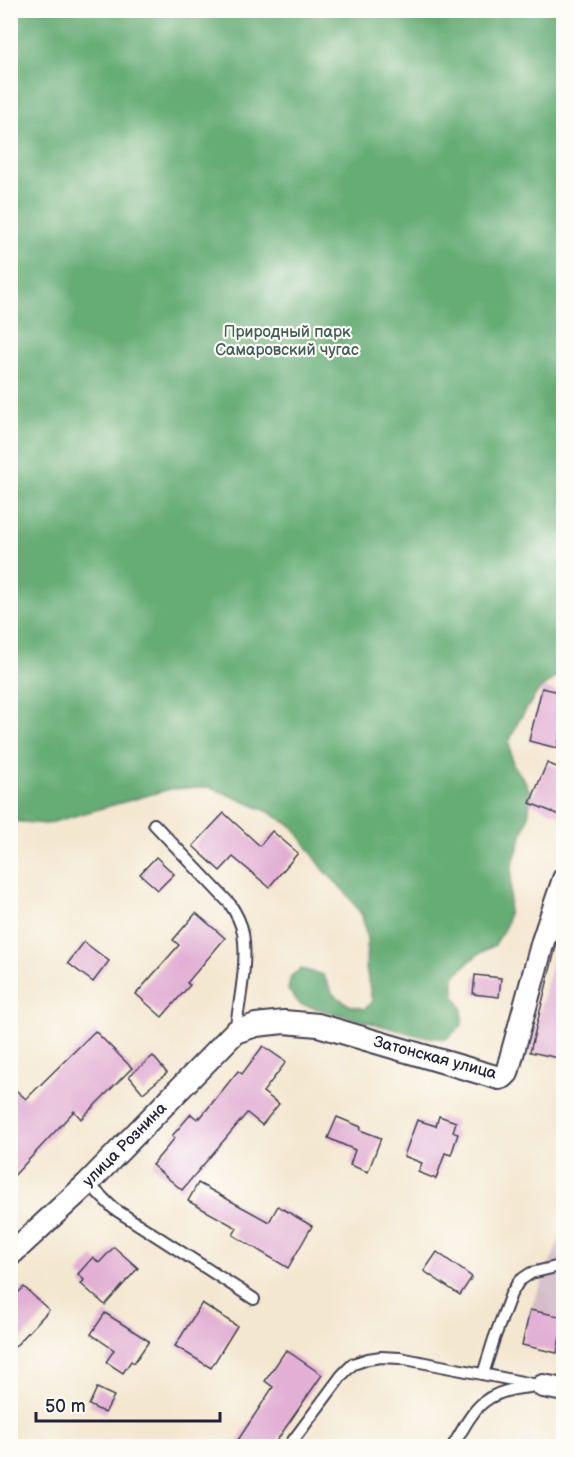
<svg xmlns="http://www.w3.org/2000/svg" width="574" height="1457" font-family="'Balsamiq Sans',sans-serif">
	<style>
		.industrial { fill: #d2bdc8 }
		.forest { fill: #65ac74; stroke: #446758; stroke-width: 1.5 }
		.building { fill: #e2b0d4 }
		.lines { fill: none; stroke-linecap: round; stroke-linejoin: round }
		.lane-casing { stroke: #424051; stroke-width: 14 }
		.street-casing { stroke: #424051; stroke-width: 26 }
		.lane { stroke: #fff; stroke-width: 10 }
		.street { stroke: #fff; stroke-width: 22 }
		.labels { text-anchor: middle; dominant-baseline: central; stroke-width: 4.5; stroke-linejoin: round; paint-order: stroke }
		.park-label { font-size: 16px; fill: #425c56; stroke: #fdfcf7 }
		.street-label { font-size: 16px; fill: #22223b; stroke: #fdfcf7 }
	</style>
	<rect width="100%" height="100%" fill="#fdfcf7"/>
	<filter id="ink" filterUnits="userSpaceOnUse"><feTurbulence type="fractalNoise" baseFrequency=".0167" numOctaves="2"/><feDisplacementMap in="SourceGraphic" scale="12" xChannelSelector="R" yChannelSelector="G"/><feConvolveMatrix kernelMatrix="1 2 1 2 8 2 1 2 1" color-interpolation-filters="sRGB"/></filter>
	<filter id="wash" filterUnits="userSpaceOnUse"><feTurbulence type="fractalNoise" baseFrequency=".008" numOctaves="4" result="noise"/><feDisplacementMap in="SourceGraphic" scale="24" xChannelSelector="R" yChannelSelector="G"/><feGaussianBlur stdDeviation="1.35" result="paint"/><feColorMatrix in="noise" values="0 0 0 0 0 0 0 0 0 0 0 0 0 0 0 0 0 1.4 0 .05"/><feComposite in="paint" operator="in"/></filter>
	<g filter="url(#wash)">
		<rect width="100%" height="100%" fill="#f4e7d0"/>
		<path class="industrial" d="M563,1232v106h-3l-3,15 -35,-8 8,-35z"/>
		<path class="forest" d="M10,11h553v660l-25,20 -20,31 -9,20 4,23 12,16 6,13 -3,23 -16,49 -2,32 -3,25 -12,22 -18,10 -23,21v18l8,15v16l-16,14 -26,-3 -120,-32 -12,-14 3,-14 10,-7 22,6 10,19 16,11 16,4 7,-8 -6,-33 1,-30 -5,-23 -15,-21 -23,-24 -31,-43 -24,-15 -59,-25 -40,2 -124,35 -35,-3z"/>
		<g id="blocks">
			<g class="building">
				<path d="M542,688l22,5v27l-7,28 -28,-7z"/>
				<path d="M547,763l17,7v47l-34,-14z"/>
				<path d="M224,813l36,33 12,-15 26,22 -29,34 -36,-30 -13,14 -27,-25z"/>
				<path d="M156,857l18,17 -16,16 -18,-16z"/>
				<path d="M196,913l29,25 -38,45 3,2 -28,32 -26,-23 43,-49 -6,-5z"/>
				<path d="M84,942l25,19 -16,21 -25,-19z"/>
				<path d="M557,942l7,1v116l-34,-7z"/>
				<path d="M475,975l26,3 -2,19 -26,-3z"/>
				<path d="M95,1031l37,37 -51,51 -7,-8 -64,69v-95l16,14z"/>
				<path d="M263,1046l23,16 -23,30 16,12 -17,21 -15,-12 -65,77 -30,-25 23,-27 -3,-2 19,-22 6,5 2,-3 1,2 38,-47 4,3z"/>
				<path d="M153,1056l14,17 -24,20 -14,-17z"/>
				<path d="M439,1116l17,6 -3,10 5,2 -7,21 -6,-2 -9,26 -18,-7 4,-9 -18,-7 13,-36 19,6z"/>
				<path d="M337,1117l24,10 -1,3 21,8 -13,34 -18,-7 5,-15 -27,-12z"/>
				<path d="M198,1183l71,39 9,-16 34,20 -24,42 -55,-33 4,-7 -49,-27z"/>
				<path d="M114,1247l24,21 -33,37 -24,-21 3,-4 -6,-6 15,-17 6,6z"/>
				<path d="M437,1252l35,25 -12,18 -36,-24z"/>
				<path d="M24,1287l25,23 -39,42v-51z"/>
				<path d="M202,1303l35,23 -26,42 -36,-22z"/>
				<path d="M530,1310l34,7v21l-4,-1 -3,16 -35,-8z"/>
				<path d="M105,1313l44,28 -15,22 -3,-2 -8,12 -17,-11 8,-12 -23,-16z"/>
				<path d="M286,1350l36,25 -49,71h-39l39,-59 -8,-6z"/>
				<path d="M97,1388l17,8 -9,17 -16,-8z"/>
			</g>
		</g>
	</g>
	<g filter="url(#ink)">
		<use href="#blocks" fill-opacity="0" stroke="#424051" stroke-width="1.5"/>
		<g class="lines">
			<defs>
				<g id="lane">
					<path d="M154,824l76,80c6,9 11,18 13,29 5,30 -4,70 -8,99"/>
					<path d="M88,1183l25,25 141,91"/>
					<path d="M483,1374l11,-35 17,-45 8,-13 12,-8 33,-8"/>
					<path d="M289,1446l53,-71 11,-11 15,-5 13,-2 19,1 143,28"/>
					<path d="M453,1446c22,-38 29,-55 77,-59"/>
				</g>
				<g id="street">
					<path d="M10,1255l78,-72 147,-151 21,-7 28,-3 34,3 181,53 4,-1 4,-4 36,-132 21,-62"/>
					<path d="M543,1386l21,4"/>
				</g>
			</defs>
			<use href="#lane" class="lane-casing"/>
			<use href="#street" class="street-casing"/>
			<use href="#lane" class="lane"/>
			<use href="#street" class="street"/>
		</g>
	</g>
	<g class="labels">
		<g class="park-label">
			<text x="287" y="332">Природный парк<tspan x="287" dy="18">Самаровский чугас</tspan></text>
		</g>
		<g class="street-label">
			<text transform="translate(435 1058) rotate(15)">Затонская улица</text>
			<text transform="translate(125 1145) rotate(-45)">улица Рознина</text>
		</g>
	</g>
	<rect width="574" height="1457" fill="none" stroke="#fdfcf7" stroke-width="36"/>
	<path d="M36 1412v9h184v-9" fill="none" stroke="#22223b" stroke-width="3"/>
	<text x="45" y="1412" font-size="18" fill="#22223b" stroke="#fdfcf7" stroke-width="4.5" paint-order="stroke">50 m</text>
</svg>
